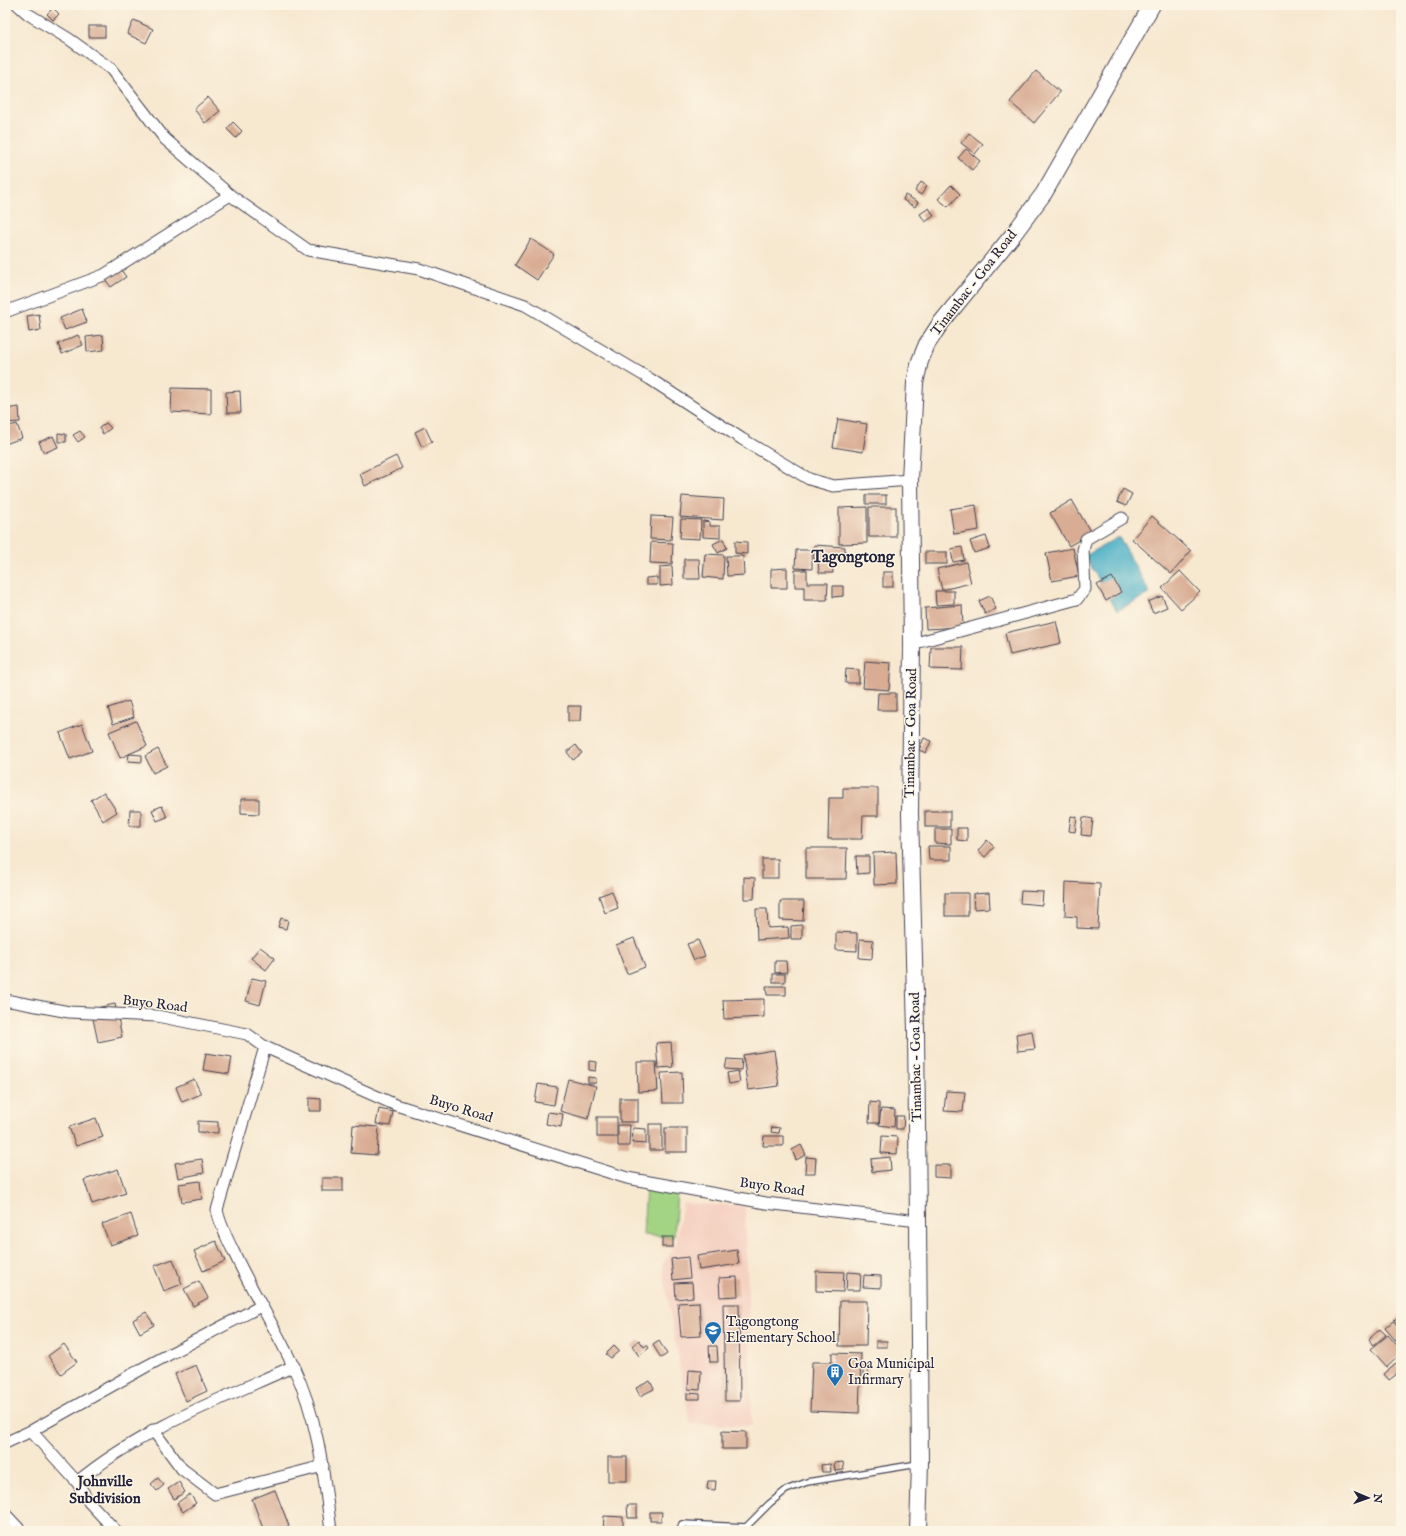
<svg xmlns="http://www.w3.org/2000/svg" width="1406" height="1536" font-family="'IM FELL English',serif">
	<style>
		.built { fill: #f5d2c2 }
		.green { fill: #a2d484; stroke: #627b60 }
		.water { fill: #47afc6; stroke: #346880 }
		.building { fill: #d9ad94 }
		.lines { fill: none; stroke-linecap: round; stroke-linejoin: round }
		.lane-casing { stroke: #424051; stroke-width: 8 }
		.street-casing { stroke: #424051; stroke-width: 13 }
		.secondary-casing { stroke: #424051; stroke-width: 18 }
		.lane { stroke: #fff; stroke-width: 5.5 }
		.street { stroke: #fff; stroke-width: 11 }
		.secondary { stroke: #fff; stroke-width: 16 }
		.labels { text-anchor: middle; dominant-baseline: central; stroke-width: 3; stroke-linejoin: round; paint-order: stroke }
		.street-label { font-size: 14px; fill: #22223b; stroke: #fcf5e5 }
		.poi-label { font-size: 14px; fill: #22223b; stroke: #fcf5e5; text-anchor: start }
		.neighbourhood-label { font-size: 15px; font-weight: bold; fill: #22223b; stroke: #fcf5e5 }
		.quarter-label { font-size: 16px; font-weight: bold; fill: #22223b; stroke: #fcf5e5 }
	</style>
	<rect width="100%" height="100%" fill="#fcf5e5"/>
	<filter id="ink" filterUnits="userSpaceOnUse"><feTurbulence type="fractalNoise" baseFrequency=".025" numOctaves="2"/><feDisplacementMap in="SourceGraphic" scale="8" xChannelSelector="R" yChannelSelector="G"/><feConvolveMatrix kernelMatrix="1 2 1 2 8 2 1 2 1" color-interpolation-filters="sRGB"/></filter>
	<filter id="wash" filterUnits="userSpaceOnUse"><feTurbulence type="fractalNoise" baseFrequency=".012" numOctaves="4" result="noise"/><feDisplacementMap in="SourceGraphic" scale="16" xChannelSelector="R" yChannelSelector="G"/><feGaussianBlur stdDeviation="0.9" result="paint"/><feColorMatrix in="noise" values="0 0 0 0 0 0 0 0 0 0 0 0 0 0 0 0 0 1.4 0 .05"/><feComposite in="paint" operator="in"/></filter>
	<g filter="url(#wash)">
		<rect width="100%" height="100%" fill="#f7e8d0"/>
		<path class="built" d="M683,1203l62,3 7,220 -62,-2 -28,-159 14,-21z"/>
		<path class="green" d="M646,1187l31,2 -3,48 -31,-2z"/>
		<path class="water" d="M1119,537l31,56 -33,18 -32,-55z"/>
		<g id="blocks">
			<g class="building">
				<path d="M53,8l6,6 -6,6 -6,-6z"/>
				<path d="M134,20l19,9 -7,14 -19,-9z"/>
				<rect x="89" y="26" width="16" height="11"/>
				<path d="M1036,71l24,21 -26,31 -24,-21z"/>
				<path d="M208,97l12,14 -15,12 -11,-14z"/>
				<path d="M233,122l9,9 -6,7 -9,-9z"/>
				<path d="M969,133l14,11 -8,10 -14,-11z"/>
				<path d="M966,149l14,12 -8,9 -14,-12z"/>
				<path d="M921,182l6,4 -6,9 -6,-4z"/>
				<path d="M951,185l9,9 -12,13 -10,-8z"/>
				<path d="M905,195l13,7 -3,5 -12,-7z"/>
				<path d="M929,208l5,8 -9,6 -5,-8z"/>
				<path d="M531,239l23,15 -17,26 -22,-15z"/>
				<path d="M119,267l7,10 -15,10 -7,-9z"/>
				<path d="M82,309l5,13 -22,8 -5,-12z"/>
				<path d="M39,314l2,16 -12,2 -2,-16z"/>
				<path d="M78,335l5,10 -21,9 -4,-10z"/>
				<path d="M103,335l1,15 -17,2 -1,-15z"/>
				<path d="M172,388l39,1v25l-40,-2z"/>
				<path d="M240,391l1,22h-14l-1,-21z"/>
				<path d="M19,407l1,15 -15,1v-14z"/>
				<path d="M838,419l29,5 -4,28 -30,-5z"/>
				<path d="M106,423l5,5 -8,6 -4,-6z"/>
				<path d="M17,424l5,14 -17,6v-17z"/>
				<path d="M425,427l7,15 -10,5 -7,-15z"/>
				<path d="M80,431l5,6 -7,5 -5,-7z"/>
				<path d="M58,433l8,1v8h-8z"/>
				<path d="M53,436l5,11 -14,6 -5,-11z"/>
				<path d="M396,456l6,12 -37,18 -5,-12z"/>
				<path d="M1123,489l9,5 -6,12 -9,-4z"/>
				<rect x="866" y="495" width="20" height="9"/>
				<path d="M682,496l42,3 -1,21 -43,-3z"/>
				<path d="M1072,500l19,33 -22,13 -19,-33z"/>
				<path d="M976,505l3,25 -25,4 -4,-25z"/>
				<path d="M867,507v36l-28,1v-36z"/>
				<rect x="869" y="507" width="27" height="30"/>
				<path d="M651,516l22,1 -2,23 -21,-1z"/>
				<path d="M1152,516l39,35 -20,23 -39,-35z"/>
				<path d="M681,519l20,1 -1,19 -20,-1z"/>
				<path d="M703,521l7,1v4h10v12l-17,-1z"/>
				<path d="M986,536l4,12 -16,5 -4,-12z"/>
				<path d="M723,539l4,9 -9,5 -5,-9z"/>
				<path d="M735,541l12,1v12l-12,-1z"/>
				<path d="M651,542l22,1 -1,21 -22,-1z"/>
				<path d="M814,545l31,2 -1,13 -12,-1 1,14h-14l-1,-14h-4z"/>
				<path d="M962,547l2,13 -11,2 -2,-13z"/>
				<path d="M1073,548l6,28 -27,5 -6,-28z"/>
				<path d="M796,550h16v19l-17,-1z"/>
				<rect x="925" y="552" width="22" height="12"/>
				<path d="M705,554l19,1 -1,24 -20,-2z"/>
				<path d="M726,556h17l1,19 -17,1z"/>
				<path d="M684,559h15l1,20h-16z"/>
				<path d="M966,562l5,21 -29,7 -5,-21z"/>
				<path d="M672,566l1,19 -13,1v-19z"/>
				<path d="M787,568v20h-16v-19z"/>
				<path d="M795,570h12v13h21l-1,17h-23v-13h-9z"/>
				<path d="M1180,571l20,21 -19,17 -19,-21z"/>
				<rect x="883" y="572" width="10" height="15"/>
				<path d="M657,577v8h-11v-7z"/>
				<path d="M1112,577l9,15 -15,9 -9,-16z"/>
				<path d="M833,586h10v10l-10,1z"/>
				<path d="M935,591h19v13l-18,1z"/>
				<path d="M990,596l6,13 -11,5 -6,-13z"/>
				<path d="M1162,596l5,11 -14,6 -5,-11z"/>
				<path d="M962,605l1,22 -37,2 -1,-21z"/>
				<path d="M1056,621l5,22 -51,12 -5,-22z"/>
				<path d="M931,647h32l-1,23 -32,-1z"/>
				<path d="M865,661l26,2 -2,27 -26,-2z"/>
				<path d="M846,669l13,1v13h-14z"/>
				<path d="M878,693h18v17h-19z"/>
				<path d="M129,701l5,16 -21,7 -5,-16z"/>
				<path d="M568,706h13l-1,15h-12z"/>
				<path d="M136,721l11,25 -27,12 -11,-26z"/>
				<path d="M82,724l10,27 -22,8 -10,-26z"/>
				<path d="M924,738l7,3 -5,12 -7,-3z"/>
				<path d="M576,745l6,8 -9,7 -6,-8z"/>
				<path d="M158,749l9,17 -14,7 -8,-17z"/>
				<path d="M129,754l13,1v7l-14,-1z"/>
				<path d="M843,788h35v28h-15l-1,23h-34l1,-41h14z"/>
				<path d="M104,792l13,20 -14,9 -12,-21z"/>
				<path d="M241,799h18v15l-18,-1z"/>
				<path d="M162,806l5,11 -10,4 -5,-11z"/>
				<path d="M130,810h11v16h-12z"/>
				<rect x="925" y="811" width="25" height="16"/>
				<path d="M1071,816l6,1 -2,15 -6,-1z"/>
				<path d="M1083,817l10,2 -2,17 -10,-1z"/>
				<path d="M957,828h10v13l-10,-1z"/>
				<path d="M935,829h16v15l-16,-1z"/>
				<path d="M987,840l7,7 -9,10 -7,-6z"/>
				<path d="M928,846h23v14h-22z"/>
				<path d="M806,848h41l-1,31h-40z"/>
				<path d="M896,852l1,32 -23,1 -1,-32z"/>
				<path d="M856,856h13v17l-12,1z"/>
				<rect x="762" y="859" width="16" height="19"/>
				<path d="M744,877l11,1 -1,21h-10z"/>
				<path d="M1066,882l34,2 -2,45 -21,-1v-11l-12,-1z"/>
				<path d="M612,891l6,17 -13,5 -6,-17z"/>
				<path d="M1021,891l22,1 -1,13 -22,-2z"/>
				<rect x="945" y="893" width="23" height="23"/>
				<path d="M989,893l1,15 -16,1 -1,-15z"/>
				<path d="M780,901h24l-1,20 -23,-1z"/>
				<path d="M756,909h11l1,19 20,-1 1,11 -32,2z"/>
				<path d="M281,918l7,2 -2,9 -8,-2z"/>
				<path d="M802,925v14h-11v-13z"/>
				<path d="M836,932l21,1v18l-21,-1z"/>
				<path d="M634,938l11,29 -18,7 -11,-29z"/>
				<path d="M860,939l13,1 -1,19 -13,-1z"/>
				<path d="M698,940l7,16 -11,4 -7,-16z"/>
				<path d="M260,947l15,11 -9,12 -15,-12z"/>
				<path d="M775,961h11l1,11 -12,1z"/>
				<rect x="773" y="974" width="12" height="8"/>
				<path d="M252,978l14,3 -6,24 -14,-4z"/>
				<path d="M766,986h20v9h-19z"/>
				<path d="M764,999v18l-40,2 -1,-19z"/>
				<path d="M115,1004l7,33 -24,5 -7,-33z"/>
				<path d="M1032,1031l3,18 -17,2 -2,-17z"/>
				<path d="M671,1042l2,25 -15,1 -2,-25z"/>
				<path d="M774,1050l5,36 -31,4 -5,-35z"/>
				<path d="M206,1053l26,4 -3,17 -26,-4z"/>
				<path d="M727,1059l15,1 -1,10 -16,-1z"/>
				<path d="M589,1061l8,1 -1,9 -7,-1z"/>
				<path d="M637,1062h19l2,29 -20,1z"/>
				<path d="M738,1071l2,11 -11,2 -2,-11z"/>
				<path d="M682,1072l1,31h-20l-2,-30z"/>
				<path d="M588,1077l8,1v5h-8z"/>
				<path d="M194,1079l7,15 -19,8 -6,-15z"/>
				<path d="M568,1079l28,7 -8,33 -28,-8z"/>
				<path d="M538,1084l19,3 -3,18 -19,-3z"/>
				<path d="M946,1091l19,1 -2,20 -19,-1z"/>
				<path d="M309,1098l12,1v12h-12z"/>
				<rect x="620" y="1098" width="18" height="24"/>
				<path d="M870,1102l9,1v20h-10z"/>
				<path d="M379,1109l14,3 -3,14 -14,-2z"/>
				<path d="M881,1109l14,1 -1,17 -15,-2z"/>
				<path d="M548,1112l15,2 -2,13 -15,-3z"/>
				<path d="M896,1116h8l-1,13h-7z"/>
				<rect x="597" y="1117" width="20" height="20"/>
				<path d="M96,1118l7,19 -27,9 -7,-19z"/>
				<path d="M198,1121l20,1v11l-20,-1z"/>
				<rect x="649" y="1124" width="13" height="26"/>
				<path d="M353,1125l26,2 -2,28 -26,-2z"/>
				<path d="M618,1125h12l-1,21h-11z"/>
				<path d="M772,1127l8,1 -1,5 -8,-1z"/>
				<path d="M633,1128l13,1v15l-14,-1z"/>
				<rect x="665" y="1128" width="22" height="24"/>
				<path d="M764,1136h19v10h-20z"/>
				<path d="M882,1136l16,1 -1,17 -16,-1z"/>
				<path d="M801,1145l5,10 -10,5 -4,-10z"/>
				<path d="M806,1157l10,1 -1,15h-10z"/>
				<path d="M890,1157l1,13 -19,2 -1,-13z"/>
				<path d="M202,1159l2,14 -26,5 -3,-15z"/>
				<path d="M934,1165h17v13l-17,-1z"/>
				<path d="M118,1169l8,24 -34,11 -8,-24z"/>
				<rect x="322" y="1178" width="21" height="13"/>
				<path d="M200,1181l2,18 -20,3 -3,-18z"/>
				<path d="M131,1214l7,22 -28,9 -8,-21z"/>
				<rect x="662" y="1237" width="11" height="10"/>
				<path d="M216,1241l9,20 -22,10 -9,-20z"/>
				<path d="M737,1250l2,14 -40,6 -2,-14z"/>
				<path d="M688,1257l2,21 -17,2 -2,-21z"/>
				<path d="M173,1259l9,25 -18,7 -10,-25z"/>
				<path d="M816,1271l28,1 -1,20 -27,-1z"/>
				<path d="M847,1272l14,1 -1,17h-14z"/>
				<path d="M864,1275l17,1v12l-18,-1z"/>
				<path d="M737,1277l1,19 -18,1 -1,-19z"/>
				<path d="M199,1281l9,17 -15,8 -9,-17z"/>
				<path d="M692,1282l1,15 -17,2 -1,-16z"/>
				<path d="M840,1301h27l-1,45h-27z"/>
				<path d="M699,1302l2,34 -20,1 -3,-34z"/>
				<path d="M723,1304h16l1,97h-15z"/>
				<path d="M146,1312l8,13 -14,8 -7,-13z"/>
				<path d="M1401,1314v13l-7,-7z"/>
				<path d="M1393,1321l8,9v17l-16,-19z"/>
				<path d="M1380,1329l6,6 -12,10 -5,-6z"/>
				<path d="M1388,1335l13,15v4l-14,13 -16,-18z"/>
				<path d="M639,1340l5,7 3,-2 2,3 -10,8 -7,-10z"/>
				<path d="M659,1341l8,13 -6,4 -8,-13z"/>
				<rect x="876" y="1341" width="11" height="6"/>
				<path d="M64,1344l13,18 -16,12 -13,-18z"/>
				<path d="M614,1346l5,5 -8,7 -5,-4z"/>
				<path d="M709,1346h8l1,16h-8z"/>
				<path d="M832,1353l29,1 -2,59 -49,-2 2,-49h20z"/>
				<path d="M1396,1364l5,7 -12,9 -5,-6z"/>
				<path d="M196,1365l11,26 -21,10 -11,-27z"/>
				<rect x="863" y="1365" width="5" height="12"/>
				<path d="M689,1370l12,1 -1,19 -12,-1z"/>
				<path d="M650,1381l4,8 -14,7 -4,-8z"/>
				<path d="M687,1393l13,1v5h-13z"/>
				<path d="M722,1431l24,1v17h-24z"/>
				<rect x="608" y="1457" width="19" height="24"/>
				<path d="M843,1462l1,8 -9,1 -1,-8z"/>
				<path d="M830,1464l1,8h-9l-1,-7z"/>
				<path d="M158,1478l6,7 -7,6 -6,-7z"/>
				<path d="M708,1481h8l-1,9 -8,-1z"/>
				<path d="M179,1482l6,10 -11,7 -6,-10z"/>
				<path d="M275,1490l14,36 -11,5h-14l-12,-32z"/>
				<path d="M190,1494l6,9 -13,9 -6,-9z"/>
				<path d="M627,1505h10v13h-9z"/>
				<path d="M650,1512h12l-1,9h-11z"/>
				<path d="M604,1516l19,1v14h-20z"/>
			</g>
		</g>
	</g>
	<g filter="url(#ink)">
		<use href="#blocks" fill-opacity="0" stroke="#424051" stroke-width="1"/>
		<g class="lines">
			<defs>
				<path id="lane" d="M680,1531l2,-7 64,3 23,-23 17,-14 21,-8 111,-18"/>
				<g id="street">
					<path d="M18,5l10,9 41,25 42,30 54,70 65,56 78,55 111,19 106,36 125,74 92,60 67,40 24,7 77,-6"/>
					<path d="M5,312l99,-37 126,-80"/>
					<path d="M912,644l165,-45 8,-10 -2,-39 3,-11 36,-21"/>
					<path d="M5,1000l64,12 88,4 90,18 18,13 131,58 231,73 139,25 152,18"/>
					<path d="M265,1047l-48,163c4,19 14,36 22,53 17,35 38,68 54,103 25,51 31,109 38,165"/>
					<path d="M153,1430l29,39 33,25 108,-28"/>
					<path d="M31,1431l46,51 12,20 27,29"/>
					<path d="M5,1443l26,-12 116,-65 114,-60"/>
					<path d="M77,1482c64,-53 142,-82 217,-116"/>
					<path d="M5,1514l16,17"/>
				</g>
				<path id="secondary" d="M918,1531l2,-68 -2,-242 -2,-190 -6,-217 2,-170 -2,-164 5,-97 5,-22 7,-17 13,-20 72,-88 32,-43 108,-188"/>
			</defs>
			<use href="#lane" class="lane-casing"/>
			<use href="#street" class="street-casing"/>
			<use href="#secondary" class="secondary-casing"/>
			<use href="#lane" class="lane"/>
			<use href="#street" class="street"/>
			<use href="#secondary" class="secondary"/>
		</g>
	</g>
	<defs>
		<symbol id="school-pin" viewBox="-11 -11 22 30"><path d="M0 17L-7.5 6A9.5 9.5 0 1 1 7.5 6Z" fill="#1f6fb2" stroke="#fcf5e5"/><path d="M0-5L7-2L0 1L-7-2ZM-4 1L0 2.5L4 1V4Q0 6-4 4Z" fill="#fff"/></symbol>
		<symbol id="building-pin" viewBox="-11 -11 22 30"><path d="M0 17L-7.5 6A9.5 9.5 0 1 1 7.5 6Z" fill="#1f6fb2" stroke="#fcf5e5"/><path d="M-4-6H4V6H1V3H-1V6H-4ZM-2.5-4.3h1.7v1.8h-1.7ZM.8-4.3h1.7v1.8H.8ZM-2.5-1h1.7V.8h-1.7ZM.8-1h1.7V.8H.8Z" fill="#fff"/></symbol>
	</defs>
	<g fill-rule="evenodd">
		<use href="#school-pin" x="703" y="1320" width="20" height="27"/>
		<use href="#building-pin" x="825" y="1362" width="20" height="27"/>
	</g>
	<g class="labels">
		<g class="street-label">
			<text transform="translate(974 283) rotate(-52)">Tinambac - Goa Road</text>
			<text transform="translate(911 733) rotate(-89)">Tinambac - Goa Road</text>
			<text transform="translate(155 1004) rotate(7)">Buyo Road</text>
			<text transform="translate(916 1057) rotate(-91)">Tinambac - Goa Road</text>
			<text transform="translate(461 1109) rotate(17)">Buyo Road</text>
			<text transform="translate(772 1187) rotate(8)">Buyo Road</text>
		</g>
		<g class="poi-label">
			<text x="726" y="1322">Tagongtong<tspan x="726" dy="16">Elementary School</tspan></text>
			<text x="848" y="1364">Goa Municipal<tspan x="848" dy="16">Infirmary</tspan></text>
		</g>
		<g class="neighbourhood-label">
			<text x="105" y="1481">Johnville<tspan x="105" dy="17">Subdivision</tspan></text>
		</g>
		<g class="quarter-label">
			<text x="853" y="558">Tagongtong</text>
		</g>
	</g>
	<rect width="1406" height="1536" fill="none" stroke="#fcf5e5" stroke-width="20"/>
	<g transform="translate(1368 1498) rotate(92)" stroke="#fcf5e5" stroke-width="3" paint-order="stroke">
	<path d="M0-3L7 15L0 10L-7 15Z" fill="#22223b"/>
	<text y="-6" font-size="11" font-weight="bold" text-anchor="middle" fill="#22223b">N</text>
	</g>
</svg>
